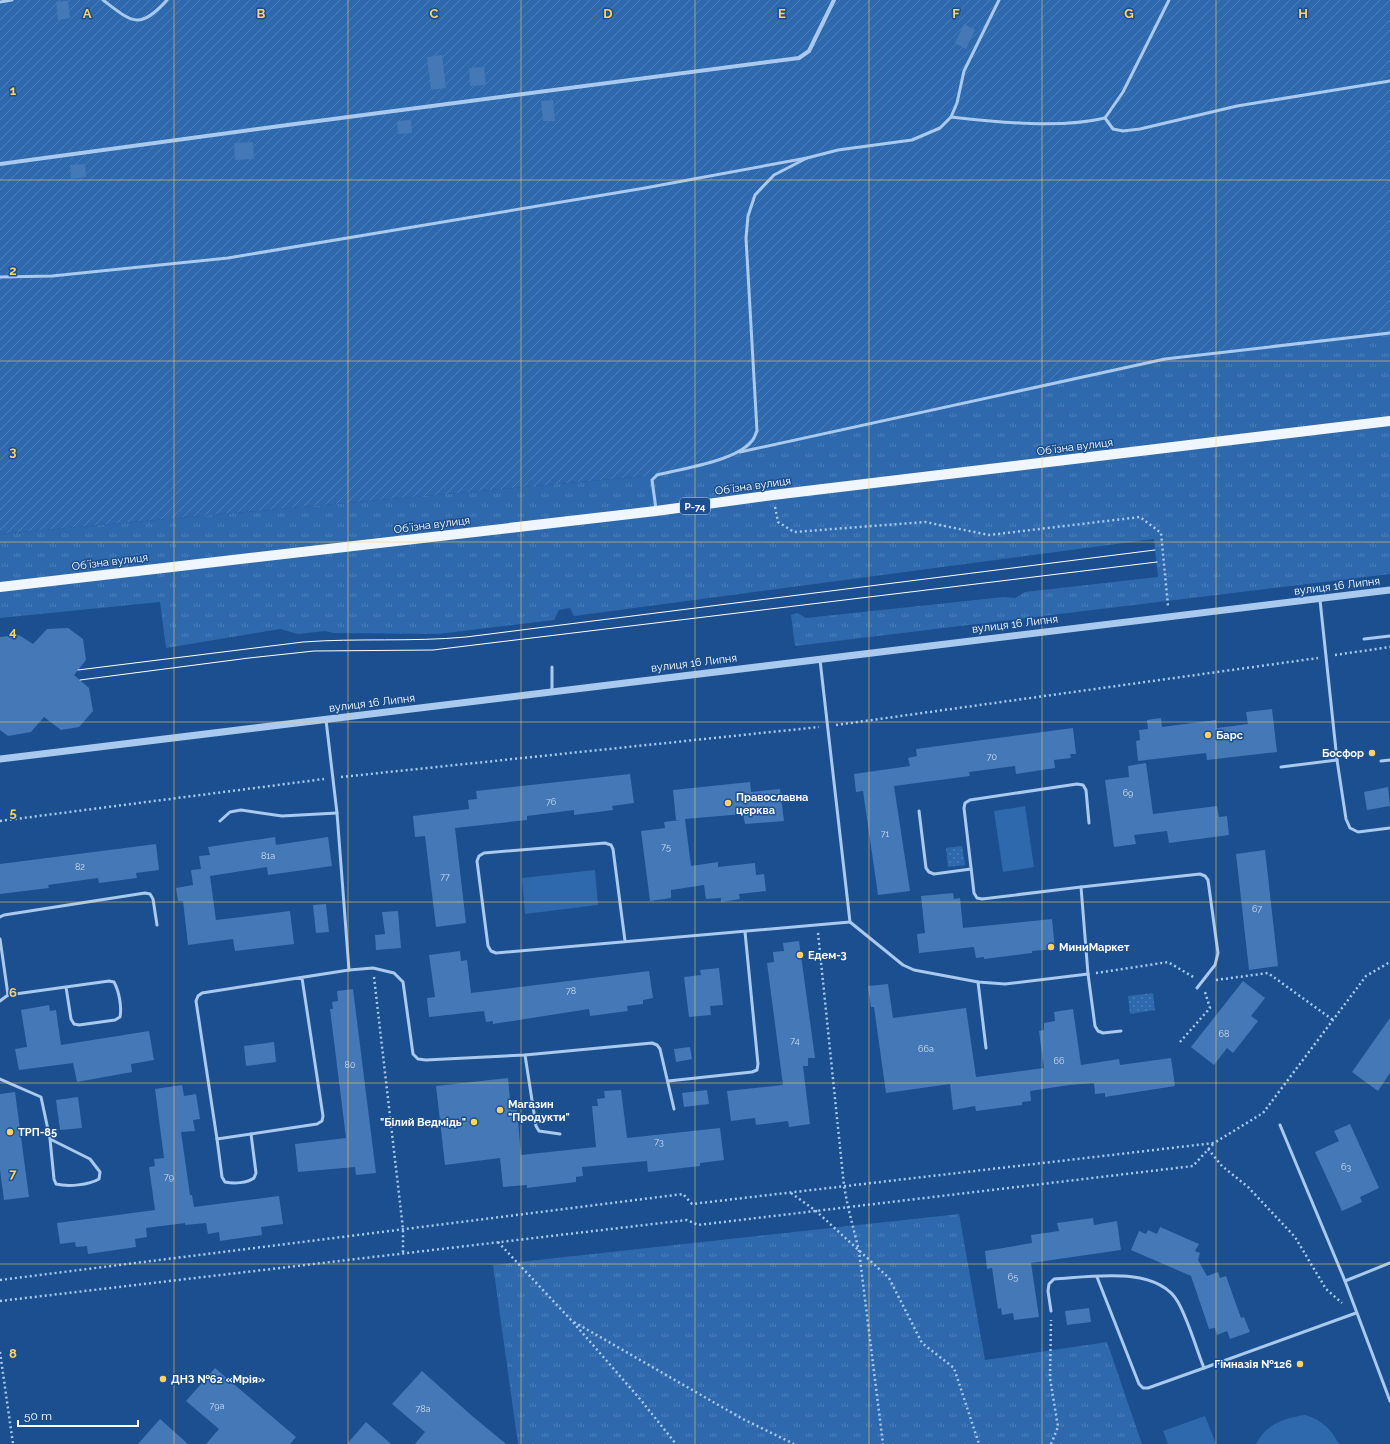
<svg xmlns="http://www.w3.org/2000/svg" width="1390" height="1444" font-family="Raleway,sans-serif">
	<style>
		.grass { fill: url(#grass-tufts) }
		.park { fill: url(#park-dots) }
		.garden { fill: url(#garden-furrows) }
		.pitch { fill: #2e69ad }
		.building { fill: #4478b7 }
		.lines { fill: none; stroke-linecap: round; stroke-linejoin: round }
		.path { stroke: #a9c9ee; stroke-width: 2.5; stroke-dasharray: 2 3; stroke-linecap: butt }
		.service { stroke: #a9c9ee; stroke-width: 3 }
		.minor { stroke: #a9c9ee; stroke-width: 4 }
		.tertiary { stroke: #a9c9ee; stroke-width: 7 }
		.primary { stroke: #f0f6ff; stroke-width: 10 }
		.tram { stroke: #fff; stroke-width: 1 }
		.grid { fill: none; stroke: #ffd166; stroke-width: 1; stroke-opacity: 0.55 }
		.poi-dot { fill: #ffd166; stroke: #1b4f8f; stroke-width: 1.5 }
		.labels { text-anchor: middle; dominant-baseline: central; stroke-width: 3; stroke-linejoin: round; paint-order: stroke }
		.number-label { font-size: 9px; fill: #d0dded }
		.shield { fill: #1b4f8f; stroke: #bbcadd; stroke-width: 1 }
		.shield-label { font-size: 10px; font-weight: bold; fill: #fff }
		.street-label { font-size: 11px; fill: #fff; stroke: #1b4f8f }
		.poi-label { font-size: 11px; font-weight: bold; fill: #fff; stroke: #1b4f8f; text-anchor: start }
		.grid-label { font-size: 13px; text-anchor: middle; font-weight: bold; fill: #ffd166; stroke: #1b4f8f; stroke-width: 3; stroke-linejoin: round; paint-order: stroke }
	</style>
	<defs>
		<pattern id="grass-tufts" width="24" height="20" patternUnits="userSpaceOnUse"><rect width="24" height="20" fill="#2e69ad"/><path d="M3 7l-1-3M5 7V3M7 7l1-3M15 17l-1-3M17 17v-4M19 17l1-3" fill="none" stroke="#4d80b9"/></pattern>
		<pattern id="park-dots" width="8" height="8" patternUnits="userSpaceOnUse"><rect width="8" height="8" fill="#2e69ad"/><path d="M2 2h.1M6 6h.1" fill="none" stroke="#4d80b9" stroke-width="1.8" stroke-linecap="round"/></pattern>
		<pattern id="garden-furrows" width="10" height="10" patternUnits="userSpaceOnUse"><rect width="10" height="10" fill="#2e69ad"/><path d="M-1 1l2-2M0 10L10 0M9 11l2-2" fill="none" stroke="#4d80b9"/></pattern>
	</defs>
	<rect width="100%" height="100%" fill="#1b4f8f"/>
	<g class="grass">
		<path d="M1390,333v241l-595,72 -4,-31 6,-2 9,5 198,-21 11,1 10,-6 133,-15 -4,-38 -580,77 -4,-8 -11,2 -5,10 -116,14 -105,-1 -8,-2 -27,3 -18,-5 -114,19 -6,-46 -160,16v-84l657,-59 107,-30 401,-86z"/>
		<path d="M959,1214l26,146 122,-18 35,102h-624l-25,-179z"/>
	</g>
	<g class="park">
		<path d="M962,846l3,19 -17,2 -2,-19z"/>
		<path d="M1153,993l2,17 -25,4 -2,-18z"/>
	</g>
	<path class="garden" d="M0,0h1390v333l-225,26 -401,86 -41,13 -66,17 -657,59z"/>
	<g class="pitch">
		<path d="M1025,806l9,61 -31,5 -9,-61z"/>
		<path d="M595,870l3,35 -73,9 -3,-36z"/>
		<path d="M1305,1415c17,5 26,14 34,29h-83c10,-20 28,-26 49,-29z"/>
		<path d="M1205,1416l11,28h-48l-5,-13z"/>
	</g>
	<g class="building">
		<path d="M68,1l2,17 -12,2 -2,-18z"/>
		<path d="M964,24l11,6 -9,19 -11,-6z"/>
		<path d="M442,55l4,33 -15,2 -4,-33z"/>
		<path d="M484,67l2,18 -16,1 -1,-18z"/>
		<path d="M553,100l2,21h-12l-2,-20z"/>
		<path d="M411,120l1,13 -14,1 -1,-13z"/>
		<path d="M253,142l1,17 -19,1 -1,-17z"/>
		<path d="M85,164l1,13 -15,2 -1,-14z"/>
		<path d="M68,628l15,11 3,21 -12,15 15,13 4,23 -14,16 -18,3 -17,-13 -13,15 -23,4 -8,-6v-93l19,-2 14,9 14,-15z"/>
		<path d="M1272,709l5,43 -70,8 -1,-7 -68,8 -2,-20 4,-1 -1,-10 9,-1 -1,-9 14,-2 1,9 54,-7 1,8 31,-4 -2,-12z"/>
		<path d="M1073,728l3,26h-6l1,4 -17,2 1,8 -39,6 -1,-8 -46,6 1,4 -76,10 16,105 -32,4 -15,-104 -7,1 -2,-18 56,-8 -2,-8 9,-2 -1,-7z"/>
		<path d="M1146,763l7,51 64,-8 2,11 8,-1 2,19 -60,8 -2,-12 -33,4 2,9 -22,3 -9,-67 24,-3 -1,-11z"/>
		<path d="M630,774l4,29 -22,3 1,4 -39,5v-5l-47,6v4l-72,8 11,95 -30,4 -11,-91 -10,1 -2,-21 56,-7 -1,-9 9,-1 -1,-8z"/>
		<path d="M750,782l1,10 29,-3 4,32 -39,3 -2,-10 -58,5 6,47 27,-4v5l37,-4 1,12 8,-1 2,17 -27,3 1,5 -19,3v-4l-15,1 -2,-14 -33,5v8l-21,3 -9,-70 24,-3 -1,-6 16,-2h-4l-3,-30z"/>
		<path d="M1388,787l2,19 -23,4 -3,-18z"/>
		<path d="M275,837l1,8 52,-8 4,29 -64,9 -1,-8 -57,9 6,44 74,-9 4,33 -59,7 -2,-12 -45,6 -5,-44h-5l-2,-13 17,-3 -2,-15 10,-1 -2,-13 11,-1 -2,-8z"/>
		<path d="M156,844l3,26 -23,3 1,5 -38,5 -1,-5 -50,7 1,3 -49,6v-30z"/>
		<path d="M1265,850l13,116 -29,4 -13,-116z"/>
		<path d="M953,893l1,6 6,-1 3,30 89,-9 3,30 -23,2v2l-48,6v-2l-8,1 -2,-11 -55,6 -2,-19 8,-1 -4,-37z"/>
		<path d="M326,904l3,28 -13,1 -3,-28z"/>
		<path d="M398,911l3,37 -25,2 -1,-15 10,-1 -3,-22z"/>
		<path d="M799,941l16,117h-7v8h-5l7,58 -21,3 -1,-6 -32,4 -1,-7 -24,3 -4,-30 56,-6 -16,-122 7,-1 -1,-10 11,-1 -1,-8z"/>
		<path d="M460,951l1,10 6,-1 4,33 178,-22 4,27 -10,2v4l-16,2 1,5 -38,5 -1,-7 -96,15v-3l-7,1 -2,-11 -55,6 -2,-19 8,-1 -6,-42z"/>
		<path d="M719,968l4,37 -13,1 1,9 -22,2 -5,-40 17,-2 -1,-5z"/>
		<path d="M1243,981l22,17 -14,18 7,5 -25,32 -6,-5 -13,17 -23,-18z"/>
		<path d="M888,984l5,34 73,-10 10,69 68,-9 -5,-37 5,-1v-7l11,-2 -1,-9 19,-3 8,56 38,-6 1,6 51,-7 4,28 -70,11v-4l-10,1 -1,-11 -25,2 -39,6 1,10 -9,1v3l-46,6 -1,-5 -22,4 -3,-26 -64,9 -12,-86h-3l-3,-21z"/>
		<path d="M353,989l23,184 -20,2 -1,-8 -57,5 -3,-28 51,-6 -16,-129h3l-1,-7 6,-1 -1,-10z"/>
		<path d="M49,1005l1,6 6,-1 5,35 88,-14 5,29 -23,4 1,8 -55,10 -4,-19 -54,7 -4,-21 12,-2 -6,-37z"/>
		<path d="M1390,1018v55l-12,18 -26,-19z"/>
		<path d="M274,1042l2,20 -30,4 -2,-20z"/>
		<path d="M690,1047l2,12 -16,3 -2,-13z"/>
		<path d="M508,1078l3,32h6l4,45 75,-8 -4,-41h6l-1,-7 8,-1 -1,-7 17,-1 6,48 93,-10 4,32 -24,3v3l-52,6 -1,-11 -65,6 1,9 -7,1v5l-49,6v-3l-24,2 -3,-29 -55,7 -9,-79z"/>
		<path d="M182,1085l2,11 12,-2 4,25 -7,1 2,11 -14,1 9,63h2l2,12 85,-11 4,28 -22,3 1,8 -42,6 -1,-9 -11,2 -2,-11 -21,2v-2l-39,5 1,9 -12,2 1,8 -48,7 -1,-8 -11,1 -1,-5 -15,2 -3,-21 98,-13 -6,-43 6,-1 -1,-7 10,-1 -9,-69z"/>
		<path d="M707,1090l2,14 -25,3 -2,-14z"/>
		<path d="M15,1092l14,105 -25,3 -4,-30v-76z"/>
		<path d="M78,1097l4,31 -22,2 -4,-30z"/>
		<path d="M1350,1124l29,64 -19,9 2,5 -20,9 -27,-59 24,-11 -5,-10z"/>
		<path d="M1093,1218l1,7 23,-4 4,29 -90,13 8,54 -25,3 -1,-7 -11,2 -1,-7 -3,1 -6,-41 -5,1 -2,-18 47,-8 -1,-8 28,-4 -2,-8z"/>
		<path d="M1160,1227l39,17 -4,7 5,2 -2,7 9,16 11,-4 2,6 6,-2 15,42 3,-1 6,15 -20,7 -3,-8 -10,4 -2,-7 -6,1 -18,-53 -60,-26 8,-19 7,3 2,-4 9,4z"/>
		<path d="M1089,1308l2,14 -24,3 -2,-14z"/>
		<path d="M215,1368l81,69 -6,7h-84l13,-15 -33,-28z"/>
		<path d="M422,1371l49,44 35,29h-91l10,-12 -33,-28z"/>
		<path d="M160,1419l28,25h-50z"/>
		<path d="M366,1422l25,22h-44z"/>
	</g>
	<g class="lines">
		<g class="path">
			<path d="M775,507l3,15 16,10 131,-10 64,13 151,-18 21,16 7,73"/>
			<path d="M1335,655l55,-8"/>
			<path d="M836,725l482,-67"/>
			<path d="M341,777l478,-50"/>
			<path d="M0,821l324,-42"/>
			<path d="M818,933l26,253 4,21 11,44 24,193"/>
			<path d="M1096,973l72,-11 27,16"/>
			<path d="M374,977l29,252v24"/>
			<path d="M1216,980l52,-7 65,47"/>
			<path d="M1180,1042l30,-34 -5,-16"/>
			<path d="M1208,1149l14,17 26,21 47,50 31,52 16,14"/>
			<path d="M791,1193l25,18 73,67 33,65 32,25 25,76"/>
			<path d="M498,1242l74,79 68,78 36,45"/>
			<path d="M0,1280l683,-86 9,10 522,-61 49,-30 103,-137 24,-14"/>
			<path d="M0,1301l687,-81 11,5 495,-59 21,-23"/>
			<path d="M574,1322l167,96 53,26"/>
			<path d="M0,1352l13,92"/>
			<path d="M1051,1444l7,-17 -8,-49 1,-58"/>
		</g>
		<g class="service">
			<path d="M103,0c29,22 36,31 64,0"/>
			<path d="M0,2l12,-2"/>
			<path d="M951,117c47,5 108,12 154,1l18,-26 46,-92"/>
			<path d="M1105,118l8,11 10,2 17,-2 97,-23 153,-25"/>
			<path d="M0,277l52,-1 176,-18 417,-70 162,-30"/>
			<path d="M740,452l425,-93 225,-26"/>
			<path d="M656,509l-4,-29 5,-5c24,-6 78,-14 94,-33 3,-2 4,-7 6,-11l-11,-193 2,-22 7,-21 19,-20 33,-17 31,-8 74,-10 28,-12 11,-11 6,-14 7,-32 35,-71"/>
			<path d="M1320,600l17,160 9,59 4,9 8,4 32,-4"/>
			<path d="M1364,639l26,-3"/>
			<path d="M820,660l30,262 53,43 11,5 64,12 27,2 83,-10"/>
			<path d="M552,667v24"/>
			<path d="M326,720l11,93 12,157"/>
			<path d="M1381,761l9,-1"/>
			<path d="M1281,767l56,-7"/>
			<path d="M919,811l7,57 3,4 5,2 37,-5"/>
			<path d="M220,821l10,-9 11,-2 41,6 55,-3"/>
			<path d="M1089,823l-3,-33 -3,-5 -6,-1 -107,16 -5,3 -1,5 10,85 3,5 5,1 99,-12 119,-13 5,2 3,4 10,73 -3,12 -18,23"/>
			<path d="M1081,887l7,87 7,52 3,5 5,2 18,-2"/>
			<path d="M0,917l4,-2 141,-22 5,1 3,5 4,26"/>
			<path d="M0,939l8,56 -8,6"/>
			<path d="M625,941l-12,-92 -2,-4 -6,-2 -121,10 -5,3 -2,5 11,85 3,5 5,2 354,-31"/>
			<path d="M302,978l21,138 -1,5 -5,3 -100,15 -21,-138 2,-5 4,-3 147,-23 24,-2 21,5 9,9 10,72 5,5 8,1 99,-5 127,-12 5,2 3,4 14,60"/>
			<path d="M978,982l8,66"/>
			<path d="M8,995l101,-14 5,1c5,9 8,25 6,35l-5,3 -36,5 -5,-1 -3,-5 -5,-32"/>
			<path d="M525,1055l11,71 3,5 21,3"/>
			<path d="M0,1079l41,18 9,42 4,40 2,5c12,3 33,1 43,-5l1,-7 -10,-13 -40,-20"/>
			<path d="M668,1081l84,-9 5,-2 1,-6 -13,-132"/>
			<path d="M1280,1125l65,156"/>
			<path d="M217,1139l5,38 3,5c9,2 22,1 29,-4l2,-5 -5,-39"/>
			<path d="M1390,1263l-45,18 45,120"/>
			<path d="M1097,1277l42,107 4,4h5l56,-20"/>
			<path d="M1051,1311l-3,-20 1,-7 5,-5c36,-2 103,-14 124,23 11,20 18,46 26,66l152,-55"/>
		</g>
		<path class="minor" d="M0,164l295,-40 504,-66 10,-7 25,-51"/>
		<path class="tertiary" d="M0,759l1390,-169"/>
		<path class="primary" d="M0,587l656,-76 117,-16 617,-74"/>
		<g class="tram">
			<path d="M78,670l225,-28c54,-4 109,0 163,-5l689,-87"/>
			<path d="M80,680l169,-22 65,-7 119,-1 724,-88"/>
		</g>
	</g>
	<path class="grid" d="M174,0v1444M348,0v1444M521,0v1444M695,0v1444M869,0v1444M1042,0v1444M1216,0v1444M0,180h1390M0,361h1390M0,542h1390M0,722h1390M0,902h1390M0,1083h1390M0,1264h1390"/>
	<g class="poi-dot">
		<circle cx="1208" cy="735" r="4"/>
		<circle cx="1372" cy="753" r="4"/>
		<circle cx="728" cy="803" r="4"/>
		<circle cx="1051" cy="947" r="4"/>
		<circle cx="800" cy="955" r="4"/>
		<circle cx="500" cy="1110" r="4"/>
		<circle cx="474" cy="1122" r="4"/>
		<circle cx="10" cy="1132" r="4"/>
		<circle cx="1300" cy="1364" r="4"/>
		<circle cx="163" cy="1379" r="4"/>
	</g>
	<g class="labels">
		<g class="number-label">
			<text x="992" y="757">70</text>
			<text x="1128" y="793">69</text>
			<text x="551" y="802">76</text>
			<text x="885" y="834">71</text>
			<text x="666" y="847">75</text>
			<text x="268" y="856">81а</text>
			<text x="80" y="867">82</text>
			<text x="445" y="877">77</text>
			<text x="1257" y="909">67</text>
			<text x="571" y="991">78</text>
			<text x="1224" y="1034">68</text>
			<text x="795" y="1041">74</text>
			<text x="926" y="1049">66а</text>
			<text x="1059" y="1061">66</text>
			<text x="350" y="1065">80</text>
			<text x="659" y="1142">73</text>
			<text x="1346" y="1167">63</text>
			<text x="169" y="1177">79</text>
			<text x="1013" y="1277">65</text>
			<text x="217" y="1406">79а</text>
			<text x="423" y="1409">78а</text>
		</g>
		<rect class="shield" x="680" y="498" width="30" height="16" rx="3"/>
		<g class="shield-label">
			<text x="695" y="506">Р-74</text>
		</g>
		<g class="street-label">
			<text transform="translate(1075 447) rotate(-7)">Обʼїзна вулиця</text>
			<text transform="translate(753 486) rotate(-8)">Обʼїзна вулиця</text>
			<text transform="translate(432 525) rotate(-7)">Обʼїзна вулиця</text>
			<text transform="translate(110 562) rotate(-7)">Обʼїзна вулиця</text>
			<text transform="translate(1337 586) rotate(-7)">вулиця 16 Липня</text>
			<text transform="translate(1015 624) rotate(-7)">вулиця 16 Липня</text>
			<text transform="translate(694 663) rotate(-7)">вулиця 16 Липня</text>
			<text transform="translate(372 703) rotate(-7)">вулиця 16 Липня</text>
		</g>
		<g class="poi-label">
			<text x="1216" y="735">Барс</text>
			<text x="1364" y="753" text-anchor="end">Босфор</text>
			<text x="736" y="797">Православна<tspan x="736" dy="13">церква</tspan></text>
			<text x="1059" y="947">МиниМаркет</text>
			<text x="808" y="955">Едем-3</text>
			<text x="508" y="1104">Магазин<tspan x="508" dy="13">"Продукти"</tspan></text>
			<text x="466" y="1122" text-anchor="end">"Білий Ведмідь"</text>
			<text x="18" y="1132">ТРП-85</text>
			<text x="1292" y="1364" text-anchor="end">Гімназія №126</text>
			<text x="171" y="1379">ДНЗ №62 «Мрія»</text>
		</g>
	</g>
	<g class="grid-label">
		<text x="87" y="18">A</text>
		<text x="261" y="18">B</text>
		<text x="434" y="18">C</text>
		<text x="608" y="18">D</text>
		<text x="782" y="18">E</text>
		<text x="956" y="18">F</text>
		<text x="1129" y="18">G</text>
		<text x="1303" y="18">H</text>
		<text x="13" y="95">1</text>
		<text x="13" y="275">2</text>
		<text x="13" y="456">3</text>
		<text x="13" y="636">4</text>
		<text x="13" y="817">5</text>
		<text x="13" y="997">6</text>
		<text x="13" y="1178">7</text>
		<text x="13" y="1358">8</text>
	</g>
	<path d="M18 1420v6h120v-6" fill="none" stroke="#ffffff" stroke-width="2"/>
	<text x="24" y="1420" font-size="12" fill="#ffffff" stroke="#1b4f8f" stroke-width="3" paint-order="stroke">50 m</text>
</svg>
